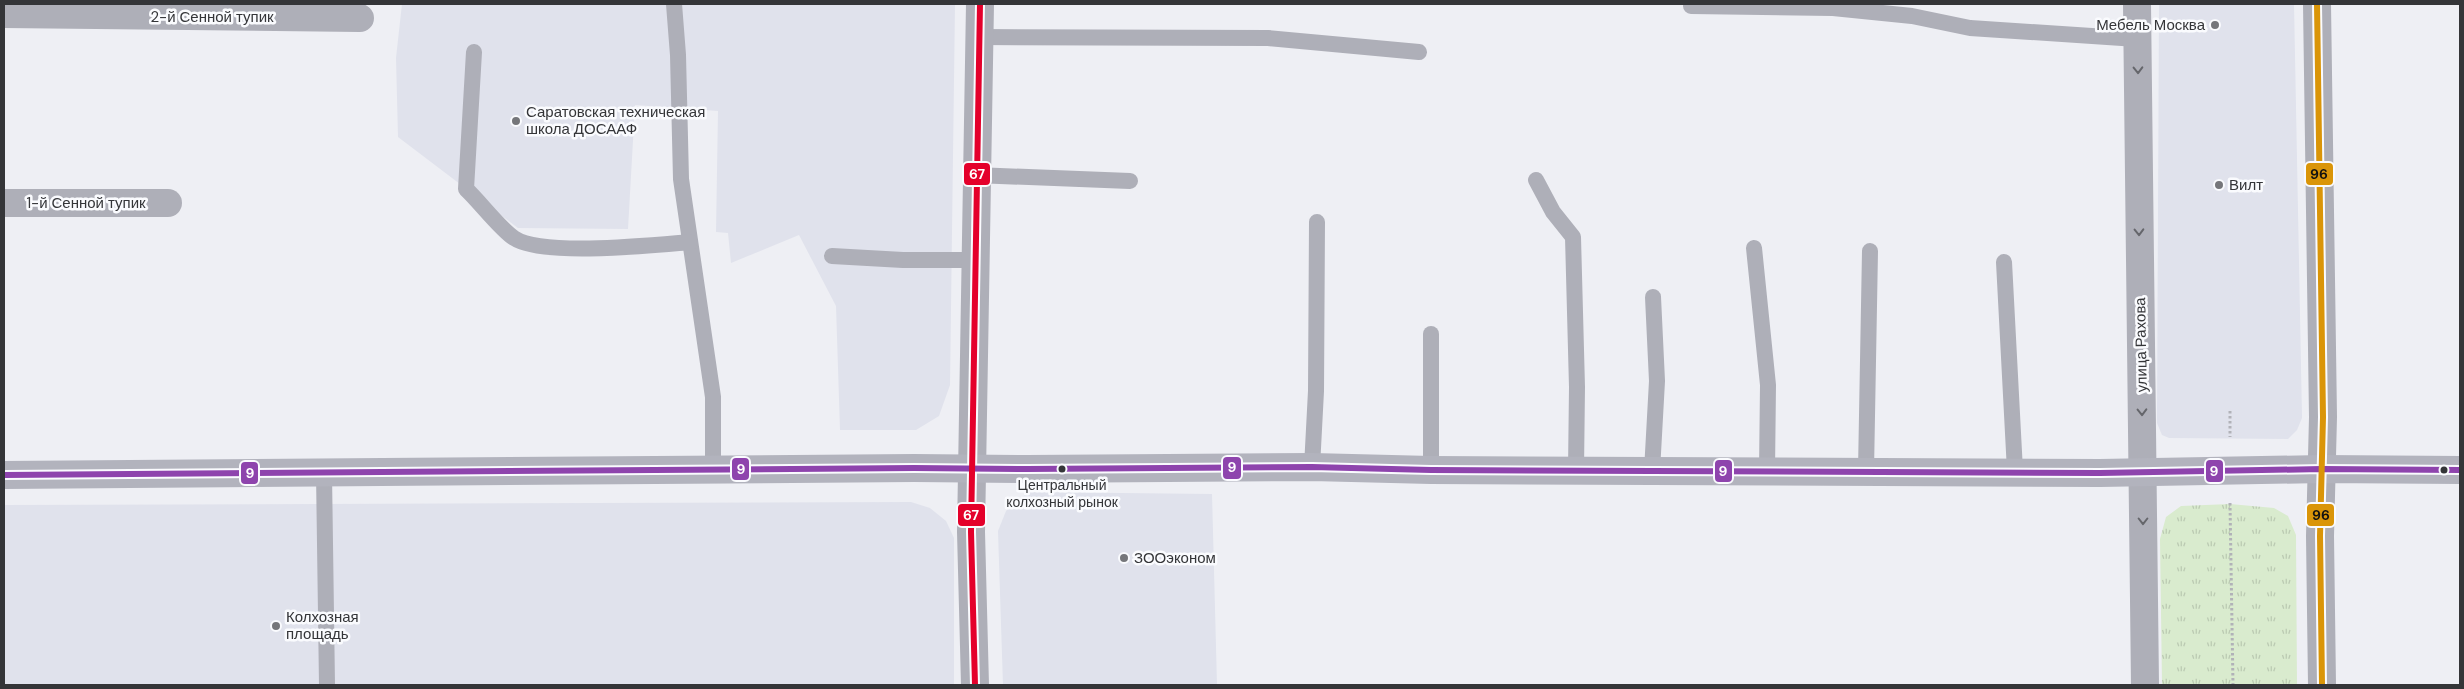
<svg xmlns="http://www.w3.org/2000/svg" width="2464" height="689" font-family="'DM Sans',sans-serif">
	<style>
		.built { fill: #e0e2ec }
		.park { fill: url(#park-tufts) }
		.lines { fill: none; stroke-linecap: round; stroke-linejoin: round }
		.path { stroke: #b1b2b8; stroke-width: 3; stroke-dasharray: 2.5 2.5; stroke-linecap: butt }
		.lane { stroke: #aeafb8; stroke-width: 16 }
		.street { stroke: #aeafb8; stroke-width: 28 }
		.primary { stroke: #b2b3bd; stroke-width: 28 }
		.bus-1-casing { stroke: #fafbfe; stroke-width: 10 }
		.bus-2-casing { stroke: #fafbfe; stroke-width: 10 }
		.bus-3-casing { stroke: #fafbfe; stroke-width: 10 }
		.bus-1 { stroke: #8e44ad; stroke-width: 6 }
		.bus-2 { stroke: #e4002b; stroke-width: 6 }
		.bus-3 { stroke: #da9508; stroke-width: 6 }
		.oneway { stroke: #65666b }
		.poi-dot { fill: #75767a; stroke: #fafbfe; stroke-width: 2 }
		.bus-dot { fill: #343538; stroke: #fafbfe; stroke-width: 2 }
		.labels { text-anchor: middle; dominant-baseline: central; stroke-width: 5; stroke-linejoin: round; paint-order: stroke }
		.bus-label { font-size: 14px; fill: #343538; stroke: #fafbfe }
		.street-label { font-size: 15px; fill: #343538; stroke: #fafbfe }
		.poi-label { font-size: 15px; fill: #343538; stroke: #fafbfe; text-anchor: start }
		.line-badge { stroke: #fafbfe; stroke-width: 2 }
		.badge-label { font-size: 14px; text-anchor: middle; font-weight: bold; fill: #fff }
		.pale-badge-label { font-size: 14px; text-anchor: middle; font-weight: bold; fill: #111 }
	</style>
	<defs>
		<pattern id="park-tufts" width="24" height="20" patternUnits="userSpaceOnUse" patternTransform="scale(1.25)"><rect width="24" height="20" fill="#d9ebce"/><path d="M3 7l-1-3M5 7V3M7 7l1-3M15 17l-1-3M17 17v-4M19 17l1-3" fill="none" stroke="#bbcab2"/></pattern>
	</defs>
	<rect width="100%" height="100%" fill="#eeeff4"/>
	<g class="built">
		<path d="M402,4h553l-5,381 -11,31 -23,14h-76l-4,-124 -37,-71 -68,28 -3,-30 -12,-1 2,-121 -83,-6 -7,124 -110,-1 -120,-91 -2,-79z"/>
		<path d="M2159,4h135l8,414 -5,12 -9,9 -119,-1 -7,-3 -5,-12z"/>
		<path d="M1031,492l181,2 5,191h-214l-5,-154 8,-20 10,-11z"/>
		<path d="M911,502l19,6 16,13 8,17v147h-950v-180z"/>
	</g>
	<path class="park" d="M2230,504l44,4 14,8 8,19 1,150h-135l-2,-146 6,-22 15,-11z"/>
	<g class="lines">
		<g class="path">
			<path d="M2230,411v26"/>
			<path d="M2230,503l3,182"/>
		</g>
		<g class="lane">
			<path d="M674,4l4,51 3,124 32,218v73"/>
			<path d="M1691,6l142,2 79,8 58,12 167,11"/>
			<path d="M979,37l289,1 151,14"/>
			<path d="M474,52l-8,137c13,12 35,41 48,49 28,19 140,7 176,4"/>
			<path d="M975,175l155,6"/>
			<path d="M1536,180l17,32 20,25 4,150 -1,83"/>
			<path d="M1754,248l14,137 -1,86"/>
			<path d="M832,256l71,4h72"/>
			<path d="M2004,262l11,209"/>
			<path d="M1431,334v136"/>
			<path d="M1312,467l4,-76 1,-169"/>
			<path d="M1652,471l5,-90 -4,-84"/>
			<path d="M1866,471l4,-220"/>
			<path d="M324,473l3,212"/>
		</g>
		<g class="street">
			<path d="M2137,4l8,681"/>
			<path d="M2317,4l6,413 -3,119 2,149"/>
			<path d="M4,14l356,4"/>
			<path d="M4,203h164"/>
			<path d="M975,685l-4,-153 9,-528"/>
		</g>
		<path class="primary" d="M4,475l910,-7 113,1 285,-2 119,3 669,3 222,-4 138,1"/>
		<defs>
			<path id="bus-1" d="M4,475l910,-7 113,1 285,-2 119,3 669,3 222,-4 138,1"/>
			<path id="bus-2" d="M975,685l-4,-153 9,-528"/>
			<path id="bus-3" d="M2317,4l6,413 -3,119 2,149"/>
		</defs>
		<use href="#bus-1" class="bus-1-casing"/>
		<use href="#bus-2" class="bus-2-casing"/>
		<use href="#bus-3" class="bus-3-casing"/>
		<use href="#bus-1" class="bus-1"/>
		<use href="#bus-2" class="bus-2"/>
		<use href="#bus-3" class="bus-3"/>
	</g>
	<defs><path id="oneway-chevron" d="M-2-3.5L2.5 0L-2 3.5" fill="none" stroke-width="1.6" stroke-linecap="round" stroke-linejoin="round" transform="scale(1.25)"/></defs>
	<g class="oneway">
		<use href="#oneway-chevron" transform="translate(2138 70) rotate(89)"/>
		<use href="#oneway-chevron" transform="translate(2139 232) rotate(89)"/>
		<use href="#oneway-chevron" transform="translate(2142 412) rotate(89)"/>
		<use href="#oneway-chevron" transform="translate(2143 521) rotate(90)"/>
	</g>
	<g class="poi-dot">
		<circle cx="2215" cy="25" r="5"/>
		<circle cx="516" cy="121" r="5"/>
		<circle cx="2219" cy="185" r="5"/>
		<circle cx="1124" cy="558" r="5"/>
		<circle cx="276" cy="626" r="5"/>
	</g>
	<g class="bus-dot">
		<circle cx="1062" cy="469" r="4.5"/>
		<circle cx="2444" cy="470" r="4.5"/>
	</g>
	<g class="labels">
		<g class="bus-label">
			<text x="1062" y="485">Центральный<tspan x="1062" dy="17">колхозный рынок</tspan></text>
		</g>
		<g class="street-label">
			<text x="212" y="17">2-й Сенной тупик</text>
			<text x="86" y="203">1-й Сенной тупик</text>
			<text transform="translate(2141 345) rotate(-91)">улица Рахова</text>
		</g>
		<g class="poi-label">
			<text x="2205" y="25" text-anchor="end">Мебель Москва</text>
			<text x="526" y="112">Саратовская техническая<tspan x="526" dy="17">школа ДОСААФ</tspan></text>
			<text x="2229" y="185">Вилт</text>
			<text x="1134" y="558">ЗООэконом</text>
			<text x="286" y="617">Колхозная<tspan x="286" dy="17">площадь</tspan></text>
		</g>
	</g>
	<g class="line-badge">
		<rect x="2305" y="162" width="29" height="24" rx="5" fill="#da9508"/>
		<rect x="963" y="162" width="28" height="24" rx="5" fill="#e4002b"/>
		<rect x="1222" y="456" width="20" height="24" rx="5" fill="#8e44ad"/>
		<rect x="731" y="457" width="19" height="24" rx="5" fill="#8e44ad"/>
		<rect x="2205" y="459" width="19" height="24" rx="5" fill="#8e44ad"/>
		<rect x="1714" y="459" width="19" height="24" rx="5" fill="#8e44ad"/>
		<rect x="240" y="461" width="19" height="24" rx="5" fill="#8e44ad"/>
		<rect x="2306" y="503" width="29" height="24" rx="5" fill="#da9508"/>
		<rect x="957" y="503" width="29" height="24" rx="5" fill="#e4002b"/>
	</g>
	<g class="badge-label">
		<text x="977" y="179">67</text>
		<text x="1232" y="472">9</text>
		<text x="741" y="474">9</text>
		<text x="2214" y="476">9</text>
		<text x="1723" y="476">9</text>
		<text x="250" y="478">9</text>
		<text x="971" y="520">67</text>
	</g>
	<g class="pale-badge-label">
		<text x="2319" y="179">96</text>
		<text x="2321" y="520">96</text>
	</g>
	<rect width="2464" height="689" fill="none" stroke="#343538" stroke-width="10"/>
</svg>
